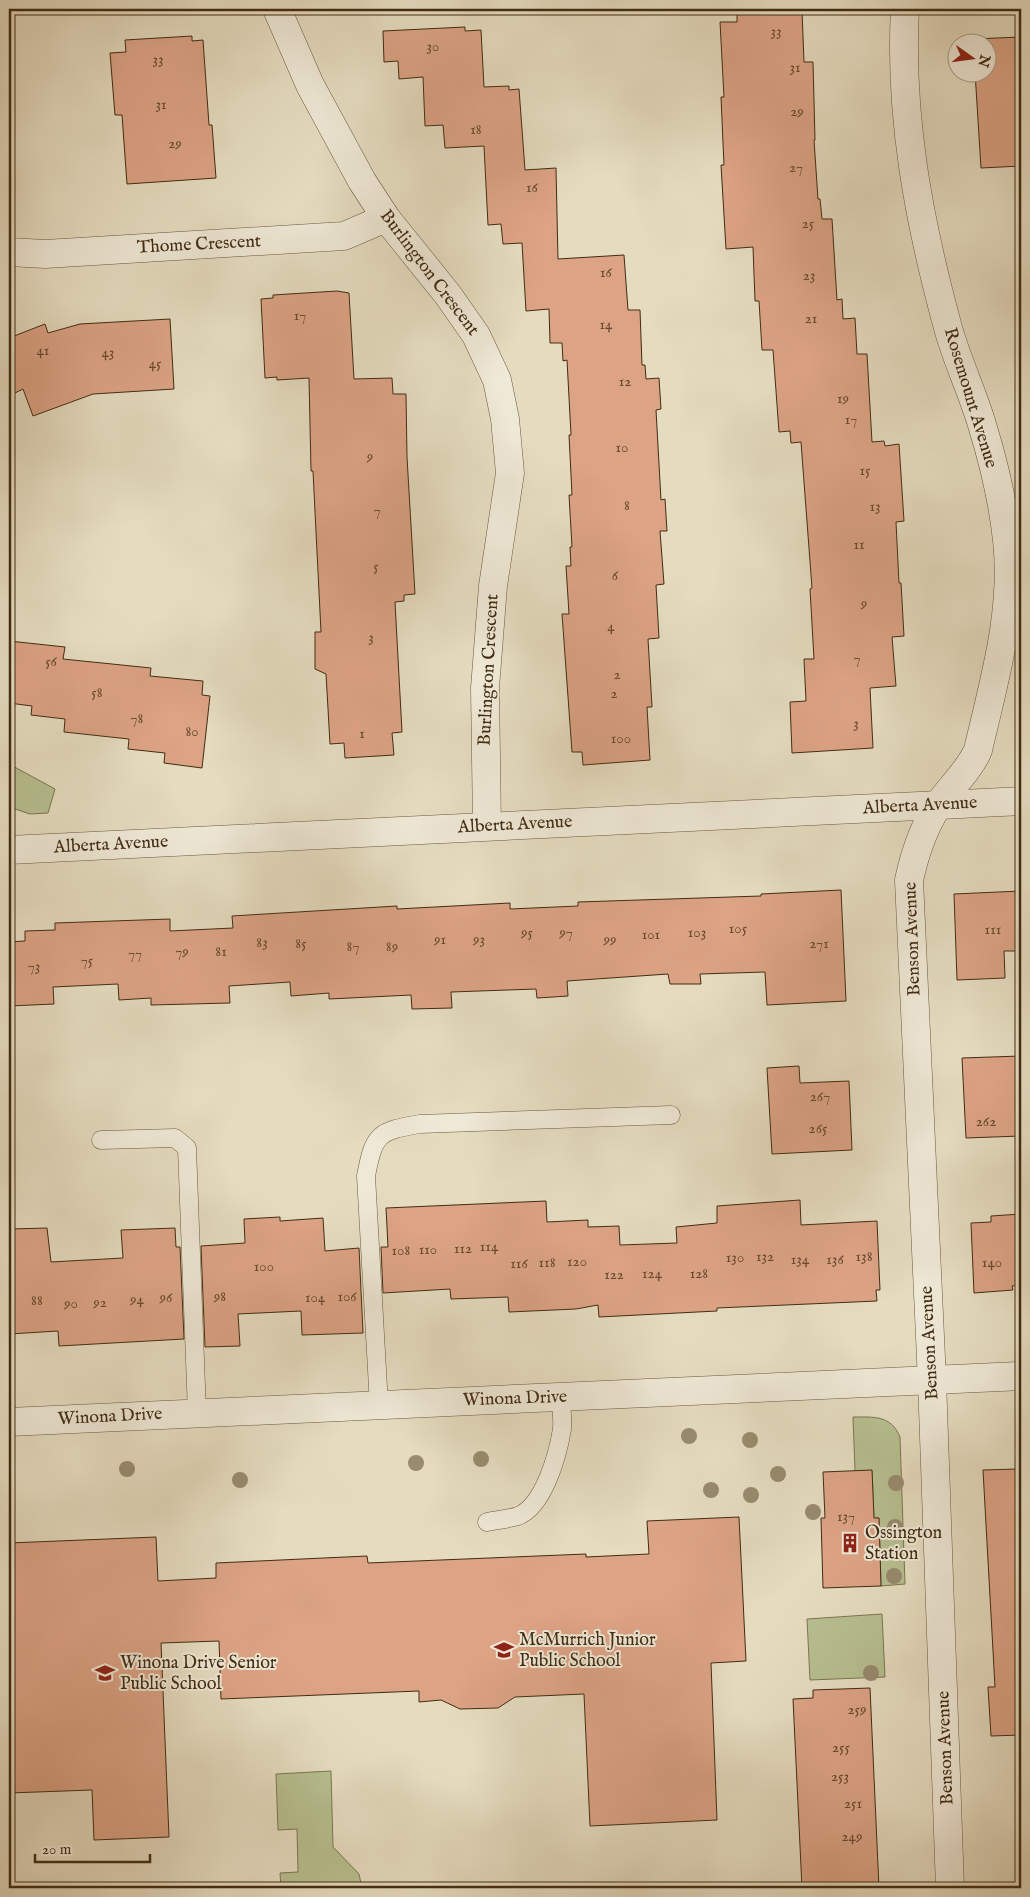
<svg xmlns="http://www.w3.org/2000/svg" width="1030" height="1897" font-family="'IM FELL English',serif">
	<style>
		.green { fill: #b7bf90; stroke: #7c7652 }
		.building { fill: #dca385; stroke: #422c13 }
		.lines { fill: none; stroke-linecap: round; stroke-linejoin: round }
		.lane-casing { stroke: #6b583e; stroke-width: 19 }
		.street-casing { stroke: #6b583e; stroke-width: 29 }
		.lane { stroke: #eee8d6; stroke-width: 18 }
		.street { stroke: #eee8d6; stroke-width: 28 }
		.tree { fill: #988b6f }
		.labels { text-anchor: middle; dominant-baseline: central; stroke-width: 4; stroke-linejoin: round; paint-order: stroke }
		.number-label { font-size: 15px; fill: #684a30 }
		.street-label { font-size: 18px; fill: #422c13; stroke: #eee8d6 }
		.poi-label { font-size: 18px; fill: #422c13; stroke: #eee8d6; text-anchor: start }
	</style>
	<rect width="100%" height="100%" fill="#e5dcc0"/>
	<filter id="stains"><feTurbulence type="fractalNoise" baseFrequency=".004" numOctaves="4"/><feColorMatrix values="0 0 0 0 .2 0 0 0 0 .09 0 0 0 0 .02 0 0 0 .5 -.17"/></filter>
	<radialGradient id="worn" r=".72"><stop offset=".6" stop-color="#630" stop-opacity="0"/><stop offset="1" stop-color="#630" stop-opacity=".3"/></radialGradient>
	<g class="green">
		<path d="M9,764l46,25 -7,24 -18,1 -21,-7z"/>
		<path d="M853,1417c21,0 38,-2 47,20l5,147 -24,2 -2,-68h-5l-2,-47h-17z"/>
		<path d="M882,1614l3,63 -75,3 -3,-61z"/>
		<path d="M331,1771l2,76 26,27 3,14h-81l-1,-15 18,-1 -1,-43 -19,1 -2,-56z"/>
	</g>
	<g class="building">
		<path d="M802,11l2,51h9l2,78h-1l4,59h2l2,20h10l5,81 5,-1 1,20 12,-1 2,36h10l5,88 12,-1 1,5 14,-2 5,77 -8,1 3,61h2l3,53 -12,1 4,49 -26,2 3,60 -81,5 -2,-51 16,-1 -2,-42h10l-4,-70 2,-1 -11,-146 -10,1 -1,-12 -11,1 -6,-82h-11l-3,-49h-4l-2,-54 -27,2 -5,-84h3l-3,-68h3l-4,-75h17v-8z"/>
		<path d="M465,27v4l16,-1 3,57 25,-1v4l10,-1 6,81 31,-2 2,91 66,-4 4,55h12l2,55h3l1,14 13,-1 2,31 -5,1 5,90 4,-1 2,32h-7l4,53 -8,1 3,53 -11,1 4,68h-5l3,53 -67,5 -1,-13h-10l-10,-138h7l-3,-48h5l-1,-19h2l-3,-52h3l-3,-60h2l-4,-75 -4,1 -1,-18h-12l-1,-34 -23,2 -4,-68 -19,1 -2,-20 -13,1 -4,-79 -39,2 -2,-23 -18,1 -2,-49 -24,2 -1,-18 -14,1 -1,-31z"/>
		<path d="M192,36v5l11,-1 6,85h3l4,53 -89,6 -5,-69h-7l-5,-62 16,-1 -1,-12z"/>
		<path d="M1021,37v129l-40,2 -6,-96h13v-30h-15v-3z"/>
		<path d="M337,291l12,2 5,86 38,-1 1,16h13l1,63 8,137 -11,1v6l-9,1 7,130 -10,1 2,22 -49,3 -1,-15 -14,1 -4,-70 -11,-5v-37h6l-8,-161h-2l-2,-93 -32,2v-3l-12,1 -4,-79 12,-1v-3z"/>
		<path d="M170,319l4,70 -81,5 -60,22 -10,-27 -14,7v-58l36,-14 3,9 32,-9z"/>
		<path d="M9,641l56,6 -2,12 88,9 -1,8 53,5 -1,14 8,1 -8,72 -38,-5 1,-10 -37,-4 1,-10 -65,-7 1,-13 -34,-4 1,-9 -23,-3z"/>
		<path d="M841,890l5,111 -79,4 -2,-33 -65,2 1,10h-31l-2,-10 -101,7 1,15 -31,2 -1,-9 -85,3 1,16 -40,1 -1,-14 -82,4v-6l-38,3 -1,-14 -61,4 1,17 -79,2v-7l-32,2 -1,-16 -65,3 1,17 -45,2v-64l16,-1v-10l30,-1v-7l115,-4v12l63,-3 -1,-12 165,-10v3l113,-6v6l68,-3v-4l183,-6v-2z"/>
		<path d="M1021,891v60h-17l1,27 -48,2 -3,-86z"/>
		<path d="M1021,1056v80l-55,2 -4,-80z"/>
		<path d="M799,1066l1,17 49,-2 3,69 -80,4 -5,-86z"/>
		<path d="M800,1200l1,25 76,-4 3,69h-4l1,11 -160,7v3l-118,6 -1,-12 -22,4 -67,3 -1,-15 -57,2 -1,-10 -67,4 -2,-46h7l-2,-39 160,-7 1,21 41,-2v7l31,-1 1,19 57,-2 -1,-16 41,-4v-17z"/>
		<path d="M1021,1214v71l-9,1 1,4 -39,3 -3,-70 20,-1v-6z"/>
		<path d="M280,1217v4l43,-3 2,33 34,-3 4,85 -61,2 -1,-24 -63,3 2,32 -35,1 -4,-101 44,-3 -1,-24z"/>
		<path d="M47,1228l4,34 72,-4 -2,-28 54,-2 1,19h4l4,92 -125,7 -1,-15 -49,3v-105z"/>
		<path d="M1017,1469l4,130v136l-30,1 -3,-49h7l-12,-217z"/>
		<path d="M872,1470l2,48h5l2,68 -58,2 -2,-70h4l-2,-46z"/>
		<path d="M739,1517l7,144 -35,2 6,157 -127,6 -6,-132 -69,3 -17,11 -38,1 -19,-9 -22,2v-11l-198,8 -2,-58 -58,2 8,194 -75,3 -2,-50 -83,3v-250l147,-6 2,44 58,-3v-15l151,-7 1,7 218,-9v3l63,-3 -2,-33z"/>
		<path d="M870,1688l9,200h-77l-9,-189 20,-1v-8z"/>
	</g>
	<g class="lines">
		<defs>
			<g id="lane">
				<path d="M101,1140l74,-2 12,10 10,265"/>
				<path d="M379,1405l-13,-229c8,-42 12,-45 54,-52l251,-9"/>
				<path d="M487,1522c10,-2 21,-3 31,-6 26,-10 40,-62 44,-87 1,-10 -1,-21 -1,-31"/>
			</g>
			<g id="street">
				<path d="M277,9l33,76 52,96 24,37 62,77 28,40 21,45 8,39 5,54 -17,113 -8,102 2,138"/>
				<path d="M905,9c-6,107 14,212 42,315 9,35 26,69 36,104 11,36 20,75 24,112 8,71 -13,141 -29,210 -9,21 -26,35 -39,54 -16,23 -24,49 -30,76l23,500 18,508"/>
				<path d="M9,252l36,2 299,-18 42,-18"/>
				<path d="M9,850l1012,-49"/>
				<path d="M9,1422l1012,-46"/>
			</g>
		</defs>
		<use href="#lane" class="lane-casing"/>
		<use href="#street" class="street-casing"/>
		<use href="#lane" class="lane"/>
		<use href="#street" class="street"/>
	</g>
	<g class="tree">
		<circle cx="689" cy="1436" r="8"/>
		<circle cx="750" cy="1440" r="8"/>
		<circle cx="481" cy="1459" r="8"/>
		<circle cx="416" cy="1463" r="8"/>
		<circle cx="127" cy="1469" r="8"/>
		<circle cx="778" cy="1474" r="8"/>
		<circle cx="240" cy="1480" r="8"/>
		<circle cx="896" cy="1483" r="8"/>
		<circle cx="711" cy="1490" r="8"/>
		<circle cx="751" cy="1495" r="8"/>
		<circle cx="813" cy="1512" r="8"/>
		<circle cx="895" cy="1527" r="8"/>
		<circle cx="894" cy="1576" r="8"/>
		<circle cx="871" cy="1673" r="8"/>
	</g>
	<defs>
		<symbol id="building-bare" viewBox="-9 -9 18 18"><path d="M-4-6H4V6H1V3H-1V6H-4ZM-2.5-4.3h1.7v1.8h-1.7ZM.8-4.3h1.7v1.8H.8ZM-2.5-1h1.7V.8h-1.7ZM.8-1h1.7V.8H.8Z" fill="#8f2418" stroke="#eee8d6" stroke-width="2.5" paint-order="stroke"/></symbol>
		<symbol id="school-bare" viewBox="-9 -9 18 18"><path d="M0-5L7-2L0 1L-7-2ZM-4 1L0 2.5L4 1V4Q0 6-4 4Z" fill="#8f2418" stroke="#eee8d6" stroke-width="2.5" paint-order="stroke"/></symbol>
	</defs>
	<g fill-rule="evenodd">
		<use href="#building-bare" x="836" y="1529" width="28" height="28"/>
		<use href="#school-bare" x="490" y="1636" width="28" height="28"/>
		<use href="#school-bare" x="91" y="1659" width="28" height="28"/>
	</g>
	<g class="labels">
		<g class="number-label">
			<text x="776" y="31">33</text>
			<text x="433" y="46">30</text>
			<text x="158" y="59">33</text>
			<text x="795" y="67">31</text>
			<text x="161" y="104">31</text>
			<text x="797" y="111">29</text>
			<text x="476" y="129">18</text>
			<text x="175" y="143">29</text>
			<text x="796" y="167">27</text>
			<text x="532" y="187">16</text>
			<text x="808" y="223">25</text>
			<text x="606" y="272">16</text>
			<text x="809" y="275">23</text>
			<text x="300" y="315">17</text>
			<text x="811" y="318">21</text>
			<text x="606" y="324">14</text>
			<text x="43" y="350">41</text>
			<text x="108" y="352">43</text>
			<text x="155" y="363">45</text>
			<text x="625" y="381">12</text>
			<text x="843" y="398">19</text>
			<text x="851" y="419">17</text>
			<text x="622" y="447">10</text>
			<text x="370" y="456">9</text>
			<text x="865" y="470">15</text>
			<text x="627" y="505">8</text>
			<text x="875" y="506">13</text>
			<text x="377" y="510">7</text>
			<text x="859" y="544">11</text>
			<text x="376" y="566">5</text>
			<text x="615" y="575">6</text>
			<text x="864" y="603">9</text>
			<text x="611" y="626">4</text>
			<text x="371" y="637">3</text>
			<text x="857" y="658">7</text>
			<text x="51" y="661">56</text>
			<text x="617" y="674">2</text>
			<text x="97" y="692">58</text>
			<text x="614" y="693">2</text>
			<text x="137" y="718">78</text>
			<text x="856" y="723">3</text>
			<text x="192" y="731">80</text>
			<text x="362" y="733">1</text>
			<text x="621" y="738">100</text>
			<text x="738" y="928">105</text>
			<text x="993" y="929">111</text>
			<text x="527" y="932">95</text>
			<text x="566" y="932">97</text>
			<text x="697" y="932">103</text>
			<text x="651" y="934">101</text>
			<text x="440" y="939">91</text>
			<text x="479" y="939">93</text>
			<text x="610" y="939">99</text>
			<text x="262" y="942">83</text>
			<text x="301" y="943">85</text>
			<text x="819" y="943">271</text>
			<text x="353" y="946">87</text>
			<text x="392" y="946">89</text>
			<text x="182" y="951">79</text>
			<text x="221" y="951">81</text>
			<text x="135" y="953">77</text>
			<text x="87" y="960">75</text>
			<text x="34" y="966">73</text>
			<text x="820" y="1096">267</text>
			<text x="986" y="1121">262</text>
			<text x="818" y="1128">265</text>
			<text x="489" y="1246">114</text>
			<text x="463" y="1248">112</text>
			<text x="428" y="1249">110</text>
			<text x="401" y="1250">108</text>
			<text x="765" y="1256">132</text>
			<text x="864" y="1256">138</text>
			<text x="735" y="1257">130</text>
			<text x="800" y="1259">134</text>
			<text x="835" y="1259">136</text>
			<text x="577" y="1261">120</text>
			<text x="547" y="1262">118</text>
			<text x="992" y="1262">140</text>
			<text x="519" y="1263">116</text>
			<text x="264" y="1266">100</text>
			<text x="652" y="1273">124</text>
			<text x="699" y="1273">128</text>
			<text x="614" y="1274">122</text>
			<text x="220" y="1296">98</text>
			<text x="347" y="1296">106</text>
			<text x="166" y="1297">96</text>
			<text x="315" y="1297">104</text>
			<text x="137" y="1299">94</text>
			<text x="37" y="1300">88</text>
			<text x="100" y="1302">92</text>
			<text x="71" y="1303">90</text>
			<text x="846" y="1516">137</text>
			<text x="857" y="1709">259</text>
			<text x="841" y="1747">255</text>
			<text x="840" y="1776">253</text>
			<text x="853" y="1803">251</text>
			<text x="852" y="1836">249</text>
		</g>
		<g class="street-label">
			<text transform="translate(199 245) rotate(-3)">Thome Crescent</text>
			<text transform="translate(429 273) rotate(53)">Burlington Crescent</text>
			<text transform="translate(970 398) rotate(73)">Rosemount Avenue</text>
			<text transform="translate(489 670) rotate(-87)">Burlington Crescent</text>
			<text transform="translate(920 806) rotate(-3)">Alberta Avenue</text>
			<text transform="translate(515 825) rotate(-3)">Alberta Avenue</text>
			<text transform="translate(111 845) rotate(-3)">Alberta Avenue</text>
			<text transform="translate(913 939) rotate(-92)">Benson Avenue</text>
			<text transform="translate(930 1343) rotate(-93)">Benson Avenue</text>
			<text transform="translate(515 1399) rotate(-2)">Winona Drive</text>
			<text transform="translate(110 1417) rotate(-3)">Winona Drive</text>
			<text transform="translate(946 1748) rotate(-92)">Benson Avenue</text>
		</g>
		<g class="poi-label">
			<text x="865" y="1533">Ossington<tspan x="865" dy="21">Station</tspan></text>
			<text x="519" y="1640">McMurrich Junior<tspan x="519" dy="21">Public School</tspan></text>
			<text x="120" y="1663">Winona Drive Senior<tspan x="120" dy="21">Public School</tspan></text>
		</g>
	</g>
	<rect width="1030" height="1897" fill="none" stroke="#e5dcc0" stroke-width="30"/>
	<rect x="10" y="10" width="1010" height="1877" fill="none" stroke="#422c13" stroke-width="2.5"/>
	<rect x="15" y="15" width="1000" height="1867" fill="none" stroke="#422c13"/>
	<g transform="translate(972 58) rotate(104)"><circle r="24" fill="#eee8d6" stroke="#a99d88"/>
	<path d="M0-4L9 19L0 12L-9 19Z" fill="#8f2418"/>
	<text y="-8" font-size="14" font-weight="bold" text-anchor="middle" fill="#422c13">N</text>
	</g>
	<path d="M35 1854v8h115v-8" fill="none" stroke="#422c13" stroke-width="2.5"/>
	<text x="42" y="1854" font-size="15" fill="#422c13" stroke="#eee8d6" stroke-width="4" paint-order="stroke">20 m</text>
	<rect width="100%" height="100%" filter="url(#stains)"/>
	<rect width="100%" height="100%" fill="url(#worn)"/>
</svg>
